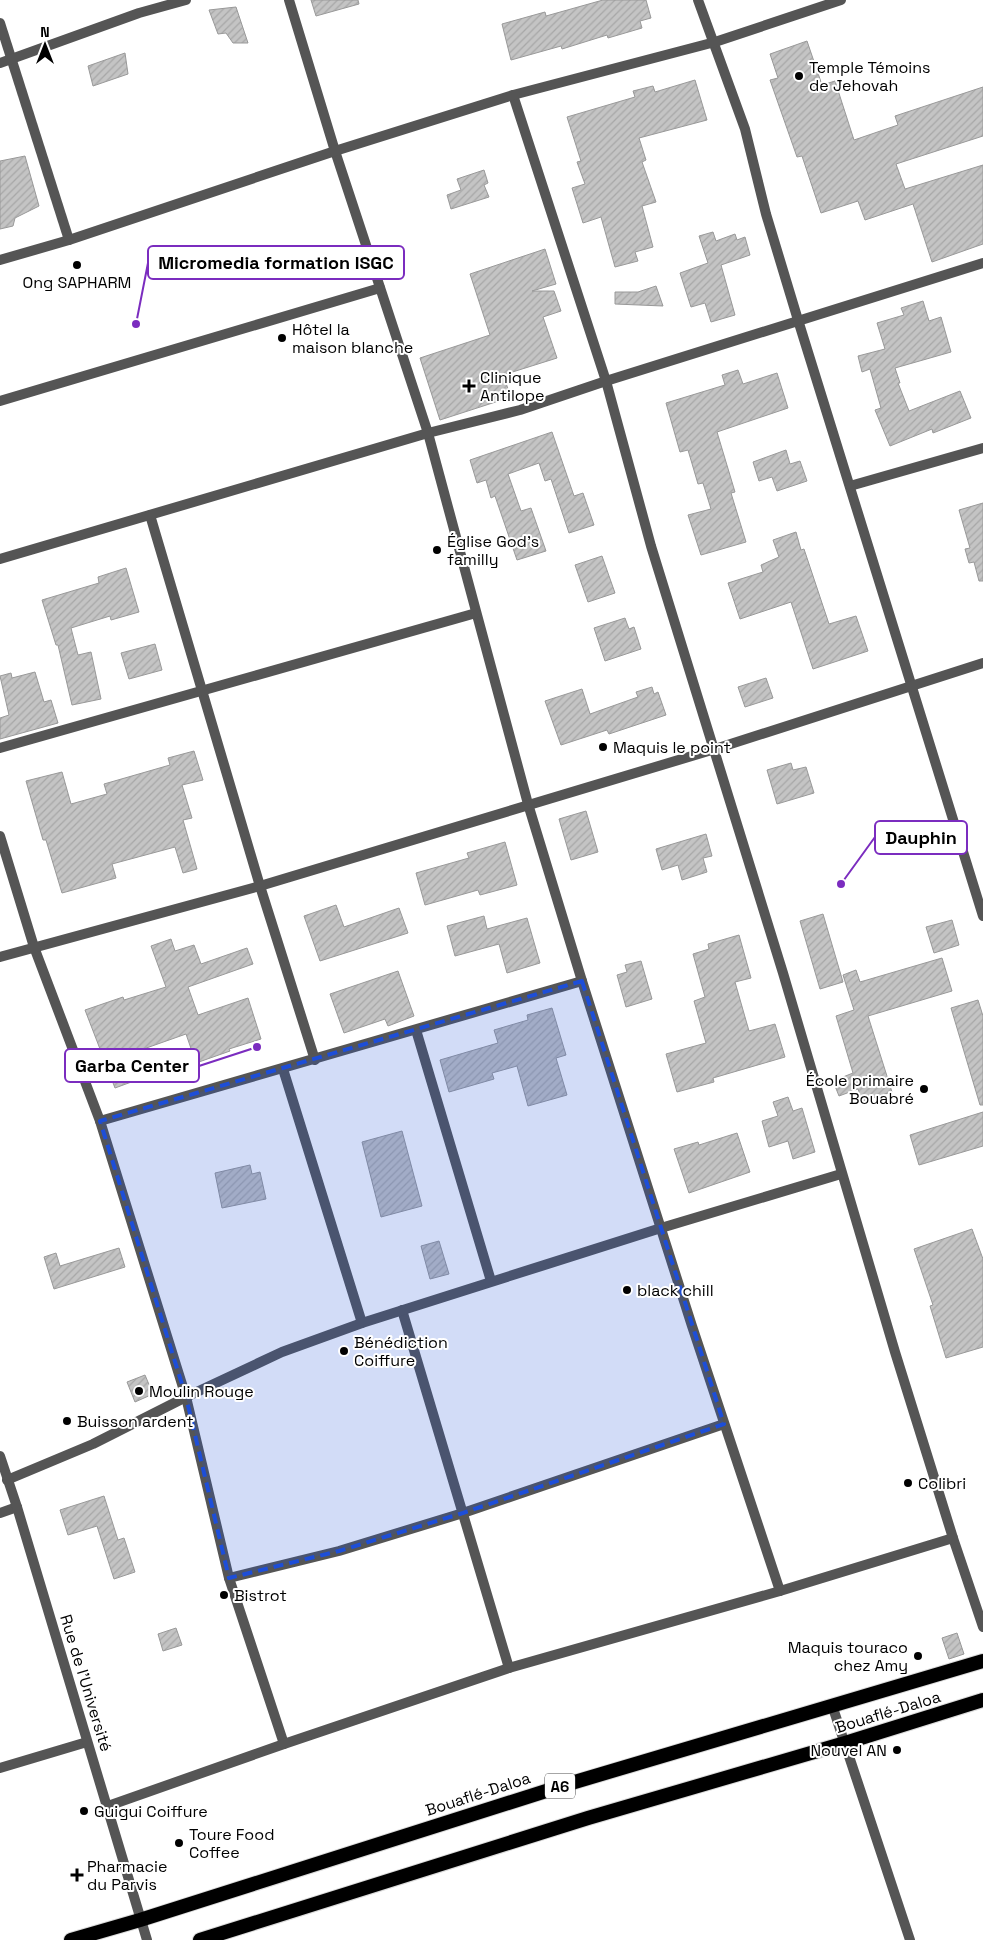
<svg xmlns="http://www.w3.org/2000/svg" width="983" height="1940" font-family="'Space Grotesk',sans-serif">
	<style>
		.building { fill: url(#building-hatch); stroke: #999 }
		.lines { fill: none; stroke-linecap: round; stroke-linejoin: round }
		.trunk-casing { stroke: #dbdbdb; stroke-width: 16 }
		.minor { stroke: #555; stroke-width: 10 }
		.tertiary { stroke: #555; stroke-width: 10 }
		.trunk { stroke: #000; stroke-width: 14 }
		.marked { fill: #1d4ed8; fill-opacity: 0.2; stroke: #1d4ed8; stroke-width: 4; stroke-dasharray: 10 6; stroke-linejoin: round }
		.poi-dot { fill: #000; stroke: #fff; stroke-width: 2 }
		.labels { text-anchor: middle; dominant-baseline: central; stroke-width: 4; stroke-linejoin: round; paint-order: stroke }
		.shield { fill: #fff; stroke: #4c4c4c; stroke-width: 1 }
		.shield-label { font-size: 15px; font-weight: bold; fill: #000 }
		.poi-label { font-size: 16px; fill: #000; stroke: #fff; text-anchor: start }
		.street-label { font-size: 16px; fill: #000; stroke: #fff }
		.leader { fill: none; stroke: #7b2cbf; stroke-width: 2 }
		.callout-dot { fill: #7b2cbf; stroke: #fff; stroke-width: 2 }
		.callout { fill: #fff; stroke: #7b2cbf; stroke-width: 2 }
		.callout-label { font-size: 18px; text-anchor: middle; font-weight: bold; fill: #000 }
	</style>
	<defs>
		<pattern id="building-hatch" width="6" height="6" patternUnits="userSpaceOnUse" patternTransform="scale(1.25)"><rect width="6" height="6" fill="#c4c4c4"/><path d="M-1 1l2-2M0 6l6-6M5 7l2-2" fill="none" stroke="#a7a7a7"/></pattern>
	</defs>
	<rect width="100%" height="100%" fill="#fff"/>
	<g class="building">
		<path d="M311,0h47l1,4 -43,12z"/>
		<path d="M603,0h43l5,18 -11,3 2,7 -34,10 -1,-3 -45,14 -1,-3 -50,14 -9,-36 43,-12 1,4z"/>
		<path d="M236,7l12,36h-15l-7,-10 -8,1 -9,-24z"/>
		<path d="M807,41l15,44 13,-4 19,59 44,-15 -3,-9 88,-29v49l-87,28 9,25 78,-24v79l-51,18 -19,-58 -48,16 -7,-19 -37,12 -19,-57 -5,1 -27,-77 8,-2 -8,-24z"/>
		<path d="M125,53l3,21 -35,12 -5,-20z"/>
		<path d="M695,80l12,40 -68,18 7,22 -4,2 14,40 -14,4 11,41 -18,5 3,9 -23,6 -14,-50 -18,6 -11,-35 13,-4 -8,-22 4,-1 -14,-44 68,-20 -2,-6 20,-5 2,6z"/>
		<path d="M25,156l14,50 -24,12 -2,8 -13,3v-68z"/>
		<path d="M484,170l4,13 -4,2 5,12 -38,12 -4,-14 14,-5 -4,-11z"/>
		<path d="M713,232l3,9 19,-7 2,6 8,-3 5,18 -29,10 14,50 -24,7 -6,-19 -14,4 -11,-34 28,-10 -9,-27z"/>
		<path d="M545,249l11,35 -24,7h22l7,20 -18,6 14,41 -54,17 8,22 -71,23 -20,-62 70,-23 -20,-61z"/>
		<path d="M656,286l7,20 -48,-2v-12h23z"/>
		<path d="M923,301l6,20 12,-4 10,35 -56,16 5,15h-2l11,28 51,-20 11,27 -38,15 -1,-4 -42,17 -15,-36 6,-2 -11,-39 -8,3 -4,-16 27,-7 -8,-26 27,-8 -3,-7z"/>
		<path d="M738,370l5,14 34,-11 11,35 -71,24 18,60 -4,1 15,49 -45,13 -13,-40 23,-6 -8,-26 -5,1 -10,-34 -8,2 -14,-49 59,-18 -3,-10z"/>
		<path d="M552,432l22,64 9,-3 11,32 -25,8 -18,-54 -6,2 -6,-18 -31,11 13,37 10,-3 15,43 -29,9 -22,-64 -4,2 -5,-18 -9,3 -7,-23z"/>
		<path d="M786,450l4,14 10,-3 7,20 -30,10 -5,-14 -13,4 -6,-19z"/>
		<path d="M983,503v78h-4l-5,-19 -5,1 -4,-14 5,-1 -11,-38z"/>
		<path d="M796,532l5,18 3,-1 25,75 27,-8 12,35 -55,18 -22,-67 -51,17 -12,-36 35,-11 -2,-7 18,-8 -6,-17z"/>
		<path d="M602,556l13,37 -27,9 -13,-37z"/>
		<path d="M126,568l13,44 -28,8 -1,-4 -39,12 7,27 13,-3 10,47 -29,6 -14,-60h-2l-14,-45 57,-17 -1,-6z"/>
		<path d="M625,618l4,11 5,-2 7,22 -36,12 -11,-33z"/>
		<path d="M155,644l7,26 -33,9 -8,-26z"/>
		<path d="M35,672l9,30 7,-2 7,23 -58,16v-21l9,-3 -9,-39 11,-3 1,5z"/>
		<path d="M766,678l7,20 -28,9 -7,-20z"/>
		<path d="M652,687l2,7 4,-2 8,23 -57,19 -2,-4 -46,15 -16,-44 37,-12 8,25 48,-17 -2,-5z"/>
		<path d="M194,751l9,29 -21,5 10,33 -9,2 14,49 -14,4 -8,-26 -63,17 4,14 -54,15 -16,-53h-3l-17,-59 36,-9 9,32 36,-10 -3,-10 66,-19 -2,-7z"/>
		<path d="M791,763l2,7 13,-3 8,26 -37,11 -10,-34z"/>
		<path d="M586,811l12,41 -27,8 -12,-41z"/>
		<path d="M706,834l6,22 -9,2 4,14 -25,8 -4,-15 -16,5 -6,-21z"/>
		<path d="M505,842l12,43 -37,10 -2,-5 -53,15 -9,-32 53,-15 -2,-5z"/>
		<path d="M336,905l8,22 55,-19 9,25 -88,28 -16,-45z"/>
		<path d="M823,914l20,68 -23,7 -20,-68z"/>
		<path d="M484,916l3,13 40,-11 13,45 -33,10 -8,-29 -44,12 -8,-30z"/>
		<path d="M952,920l7,25 -25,8 -8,-26z"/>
		<path d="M739,935l12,43 -16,4 14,49 26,-7 10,33 -72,21 1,4 -37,10 -11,-38 40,-11 -12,-42 11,-4 -12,-43 16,-5 -1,-5z"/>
		<path d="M171,939l4,12 19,-6 7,19 46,-16 6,16 -65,23 10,28 50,-17 13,41 -32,10 1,2 -34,12 -10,-29 -51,18 10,25 -30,11 -30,-78 38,-13 1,3 42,-13 -15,-41z"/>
		<path d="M942,958l10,33 -84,25 24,76 -30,9 -4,-12 -19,7 -6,-15 20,-8 -17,-57 18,-6 -11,-35 13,-5 4,12z"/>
		<path d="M641,961l11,38 -26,8 -9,-32 10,-3 -2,-7z"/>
		<path d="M398,971l16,45 -26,10 -3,-7 -41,14 -14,-39z"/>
		<path d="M978,1000l5,16v89h-3l-29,-97z"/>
		<path d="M552,1008l14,47 -10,3 11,37 -39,11 -11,-40 -25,7 2,6 -45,13 -9,-32 58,-17 -4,-13 34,-10 -1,-5z"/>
		<path d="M788,1097l5,14 9,-3 13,44 -22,7 -5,-18 -19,6 -7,-26 16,-5 -5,-14z"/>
		<path d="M983,1112v34l-64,19 -9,-30z"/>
		<path d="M402,1131l20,75 -41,11 -19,-75z"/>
		<path d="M737,1133l13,39 -61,21 -15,-44 24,-7 1,3z"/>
		<path d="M250,1165l2,9 8,-2 6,27 -44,9 -7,-35z"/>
		<path d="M972,1229l11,30v88l-37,11 -16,-52 3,-1 -19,-56z"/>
		<path d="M439,1241l10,33 -19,5 -9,-33z"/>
		<path d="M119,1248l6,19 -71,22 -10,-32 12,-4 4,13z"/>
		<path d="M145,1375l8,19 -18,8 -8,-20z"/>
		<path d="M104,1496l14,44 6,-2 11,34 -21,7 -17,-53 -29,9 -8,-25z"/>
		<path d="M176,1628l6,17 -19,6 -5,-17z"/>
		<path d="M957,1633l7,21 -15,5 -7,-21z"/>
	</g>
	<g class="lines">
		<defs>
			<g id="trunk">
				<path d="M71,1940l69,-20 428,-136 415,-123"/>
				<path d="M200,1940l388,-122 257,-75 138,-43"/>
			</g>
		</defs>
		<use href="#trunk" class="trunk-casing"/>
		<g class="minor">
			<path d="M289,0l46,151 93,282 100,371 54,177 110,345 88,265"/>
			<path d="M698,0l47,129 21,85 32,106 185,596"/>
			<path d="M0,23l69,217"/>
			<path d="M0,63l139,-50 47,-13"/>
			<path d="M513,95l93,286 45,165 132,427 112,379 58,186 30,89"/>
			<path d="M0,260l69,-20 266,-89 178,-56 202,-53 126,-42"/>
			<path d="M0,401l380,-113"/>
			<path d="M850,486l133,-38"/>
			<path d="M150,515l110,371 55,174"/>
			<path d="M0,559l428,-126 92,-23 86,-29 377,-118"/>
			<path d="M0,748l476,-135"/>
			<path d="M0,836l34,111 66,174 86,276 43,181 55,166"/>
			<path d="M0,957l260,-71 455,-137 268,-86"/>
			<path d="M416,1030l75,251"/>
			<path d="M283,1069l79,254"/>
			<path d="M100,1121l482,-140"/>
			<path d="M402,1310l107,358"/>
			<path d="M7,1480l86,-36 93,-47 96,-45 80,-29 299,-95 180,-54"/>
			<path d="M0,1513l17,-6"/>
			<path d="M229,1578l110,-27 124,-38 261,-89"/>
			<path d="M832,1705l78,235"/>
			<path d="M0,1768l87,-26"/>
			<path d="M108,1806l176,-62 225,-76 271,-77 173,-53"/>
		</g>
		<path class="tertiary" d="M0,1456l17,51 130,433"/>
		<use href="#trunk" class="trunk"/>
	</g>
	<path class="marked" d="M582,981l142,443 -261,89 -124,38 -110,27 -43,-181 -86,-276z"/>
	<g class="poi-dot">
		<circle cx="799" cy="76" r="5"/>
		<circle cx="77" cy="265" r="5"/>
		<circle cx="282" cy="338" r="5"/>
		<path d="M466.5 378.5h5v5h5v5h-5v5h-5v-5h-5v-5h5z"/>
		<circle cx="437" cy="550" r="5"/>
		<circle cx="603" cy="747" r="5"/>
		<circle cx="924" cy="1089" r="5"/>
		<circle cx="627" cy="1290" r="5"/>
		<circle cx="344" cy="1351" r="5"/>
		<circle cx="139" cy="1391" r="5"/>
		<circle cx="67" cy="1421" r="5"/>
		<circle cx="908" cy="1483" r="5"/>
		<circle cx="224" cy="1595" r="5"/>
		<circle cx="918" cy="1656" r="5"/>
		<circle cx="897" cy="1750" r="5"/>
		<circle cx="84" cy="1811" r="5"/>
		<circle cx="179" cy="1843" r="5"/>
		<path d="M74.5 1867.5h5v5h5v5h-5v5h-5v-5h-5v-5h5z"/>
	</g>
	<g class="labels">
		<rect class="shield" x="545" y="1773.5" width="30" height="25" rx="4"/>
		<g class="shield-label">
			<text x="560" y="1786">A6</text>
		</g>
		<g class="poi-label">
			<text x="809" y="67">Temple Témoins<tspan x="809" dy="18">de Jehovah</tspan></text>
			<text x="77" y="282" text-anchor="middle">Ong SAPHARM</text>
			<text x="292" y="329">Hôtel la<tspan x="292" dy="18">maison blanche</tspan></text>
			<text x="480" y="377">Clinique<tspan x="480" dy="18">Antilope</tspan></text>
			<text x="447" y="541">Église God's<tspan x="447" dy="18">familly</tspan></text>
			<text x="613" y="747">Maquis le point</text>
			<text x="914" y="1080" text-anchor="end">École primaire<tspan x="914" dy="18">Bouabré</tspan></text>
			<text x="637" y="1290">black chill</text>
			<text x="354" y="1342">Bénédiction<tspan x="354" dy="18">Coiffure</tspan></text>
			<text x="149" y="1391">Moulin Rouge</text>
			<text x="77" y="1421">Buisson ardent</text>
			<text x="918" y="1483">Colibri</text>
			<text x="234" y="1595">Bistrot</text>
			<text x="908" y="1647" text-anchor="end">Maquis touraco<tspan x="908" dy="18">chez Amy</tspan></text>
			<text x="887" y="1750" text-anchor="end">Nouvel AN</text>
			<text x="94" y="1811">Guigui Coiffure</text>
			<text x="189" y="1834">Toure Food<tspan x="189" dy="18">Coffee</tspan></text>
			<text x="87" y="1866">Pharmacie<tspan x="87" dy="18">du Parvis</tspan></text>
		</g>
		<g class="street-label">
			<text transform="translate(86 1683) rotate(73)">Rue de l'Université</text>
			<text transform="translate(888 1712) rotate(-17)">Bouaflé-Daloa</text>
			<text transform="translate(478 1794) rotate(-18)">Bouaflé-Daloa</text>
		</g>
	</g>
	<path class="leader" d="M136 324L148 263M841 884L875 837M257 1047L199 1066"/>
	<g class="callout-dot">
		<circle cx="136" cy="324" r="5"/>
		<circle cx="841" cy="884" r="5"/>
		<circle cx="257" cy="1047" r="5"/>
	</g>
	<g class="callout">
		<rect x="148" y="246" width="256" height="33" rx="5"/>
		<rect x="875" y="821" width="92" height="33" rx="5"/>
		<rect x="65" y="1049" width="134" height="33" rx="5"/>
	</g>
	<g class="callout-label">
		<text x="276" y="269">Micromedia formation ISGC</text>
		<text x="921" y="844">Dauphin</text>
		<text x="132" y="1072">Garba Center</text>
	</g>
	<g transform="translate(45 45)" stroke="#ffffff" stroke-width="4" paint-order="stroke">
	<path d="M0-4L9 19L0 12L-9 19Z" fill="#000000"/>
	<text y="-8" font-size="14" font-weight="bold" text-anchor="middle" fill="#000000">N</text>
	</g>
</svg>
